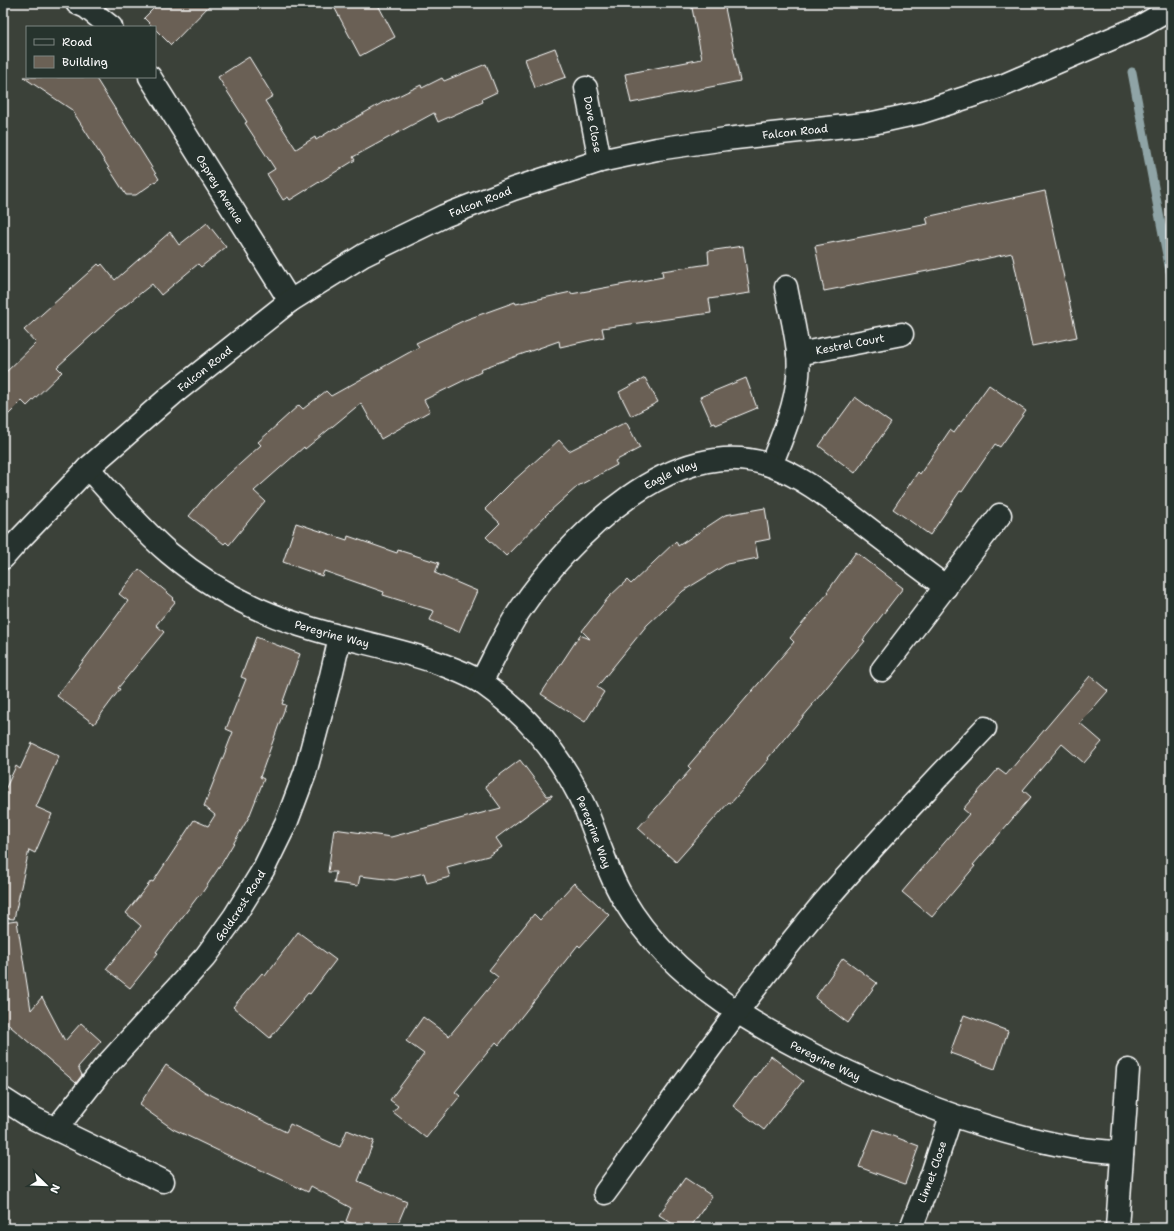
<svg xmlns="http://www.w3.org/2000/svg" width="1174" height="1231" font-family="'Shantell Sans',sans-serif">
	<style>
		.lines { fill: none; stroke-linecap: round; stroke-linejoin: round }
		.stream { stroke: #8fa4a6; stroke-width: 9 }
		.building { fill: #6b6155; stroke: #fff }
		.minor-casing { stroke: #fff; stroke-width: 25 }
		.minor { stroke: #26332d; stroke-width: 22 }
		.labels { text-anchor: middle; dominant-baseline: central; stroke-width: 4; stroke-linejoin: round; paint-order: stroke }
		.street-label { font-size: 11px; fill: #fff; stroke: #26332d }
	</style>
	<rect width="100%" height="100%" fill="#3b4139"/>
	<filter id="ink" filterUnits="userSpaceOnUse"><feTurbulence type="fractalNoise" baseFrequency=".025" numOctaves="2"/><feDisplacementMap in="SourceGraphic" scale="8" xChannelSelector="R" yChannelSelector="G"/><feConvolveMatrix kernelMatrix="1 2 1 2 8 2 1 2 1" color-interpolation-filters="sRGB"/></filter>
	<g filter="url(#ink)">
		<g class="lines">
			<path class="stream" d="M1132,72l39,204"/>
		</g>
		<g class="building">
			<path d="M159,3h53l-41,42 -16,-16v-2h-2l-9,-9z"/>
			<path d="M332,3h45l18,34 -35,19z"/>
			<path d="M691,3h33l16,78 -109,22 -6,-29 77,-15z"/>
			<path d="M555,48l11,29 -31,11 -10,-29z"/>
			<path d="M249,57l24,39 -8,5 31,48 19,-12 1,3 19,-12 1,1 51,-29 1,1 33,-16 1,3 20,-10 2,3 42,-17 11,28 -15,7 1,3 -45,20 -4,-9 -81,44 2,3 -65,40 -2,-3 -5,3 -16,-26 8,-5 -30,-46 2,-1 -29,-45z"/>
			<path d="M23,77h72l64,102 -23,16h-10l-54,-85z"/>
			<path d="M1045,191l32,146 -45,9 -20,-93 -74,16 -114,22 -9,-45 113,-22 -2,-7z"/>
			<path d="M207,223l19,24 -25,20 -3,-3 -37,31 -9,-11 -36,29 -59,54 5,5 -35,34 -5,-5 -19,19v-45l33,-32 -12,-13 74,-66 2,2 2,-2 13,16 55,-48 9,13z"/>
			<path d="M743,246l7,47 -41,6 2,14 -109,15 2,9 -44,10 -1,-6 -79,28 1,3 -57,28 6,11 -49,28 -20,-36 -56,46 -1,-2 -50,44 11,10 -36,44 -3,-3 -2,2 -35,-28 21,-25 51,-46 -3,-3 41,-37 4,4 23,-18 5,5 88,-49 -3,-4 49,-23 50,-18 1,2 55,-12v2l92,-17 -1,-6 47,-7 -1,-13z"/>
			<path d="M645,378l13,24 -27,14 -12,-24z"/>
			<path d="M746,378l11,30 -41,17 -1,-2 -3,1 -12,-27z"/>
			<path d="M989,385l37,26 -26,36 -5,-3 -33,48 -2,-1 -30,44 -37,-26 25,-37 2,2 30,-44 4,3z"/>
			<path d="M855,397l36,26 -36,50 -36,-27z"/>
			<path d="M626,422l14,26 -25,13 2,4 -39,21 -28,25 -44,45 -20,-19 14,-14 -15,-14 27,-27 47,-42 10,11z"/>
			<path d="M765,508l5,31 -15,3 3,16 -31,6 -44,27 -36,34 -50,62 7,5 -19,30 -44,-28 39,-59 10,4 -8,-8 26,-33 19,-18 4,4 45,-43 2,5 47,-31z"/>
			<path d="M296,523l51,17 1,-4 49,17 1,-3 41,13 -4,10 42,18 -18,41 -29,-12 4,-9 -51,-16 1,-3 -60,-21 -2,5 -39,-14z"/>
			<path d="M856,552l47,36 -40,52 2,1 -53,64h1l-45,53 1,1 -38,44 -2,-1 -53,60 -38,-34 53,-59 -3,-3 106,-124 -4,-4 38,-45 -1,-1z"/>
			<path d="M139,569l35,29 -2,2 3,2 -19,23 8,7 -46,56 2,1 -26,35 -37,-28 71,-95 -9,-7z"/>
			<path d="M256,637l44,17 -18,50 4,1 -26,72 4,2 -15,38 -27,46 -22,33 -1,-1 -43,57 2,1 -28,35 -24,-19 35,-43 -15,-13 25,-32 2,1 41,-62 14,6 7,-11 -11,-9 29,-74 -7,-3 20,-50 -5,-2z"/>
			<path d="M1090,676l18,15 -28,32 22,19 -18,21 -22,-19 -39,46 8,7 -58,68 2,1 -43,51 -30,-25 67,-78 -6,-5 35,-40 8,6z"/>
			<path d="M32,743l27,13 -23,51 16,7 -17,39 -6,-3 -15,69 -11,-1v-124l13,-28 4,3z"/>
			<path d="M520,760l27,36 5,-1v1l-56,42 6,9 -14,9 -41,11 3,10 -23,6 -3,-10 -29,7 -35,-4 -2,10 -24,-3 2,-11h-8l6,-43 57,8 110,-29 -16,-22z"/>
			<path d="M574,883l35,32 -29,32 -2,-2 -79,100 -3,-3 -41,50 5,4 -34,42 -33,-26 5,-6 -8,-6 34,-46 -18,-13 17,-24 26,19 49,-59 -9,-7 45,-56 6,6z"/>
			<path d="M17,921l14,89 11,-13 23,44 16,-18 20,18 -23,26 4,8 -6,8 -73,-63v-97z"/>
			<path d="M298,932l38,28 -26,34 -2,-1 -38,45 -37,-31 29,-34 3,3z"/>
			<path d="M843,958l34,25 -29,40 -33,-25z"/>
			<path d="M964,1015l44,16 -13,38 -45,-16z"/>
			<path d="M771,1056l32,25 -39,49 -31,-24z"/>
			<path d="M166,1065l39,27 81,40 4,-8 50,23 7,-17 27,11 -16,40 49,21 -11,26h-33l-17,-7 5,-13 -40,-22 -3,6 -62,-29v1l-73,-35 -34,-24z"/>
			<path d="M874,1129l45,17 -14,38 -46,-17z"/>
			<path d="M685,1178l27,18 -22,32h-11l-20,-13z"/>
		</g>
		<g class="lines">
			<defs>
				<g id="minor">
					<path d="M77,3l9,4 25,20"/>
					<path id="s1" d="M150,77l140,224"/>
					<path id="s2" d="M586,88l14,73"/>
					<path id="s3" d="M798,354l104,-20"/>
					<path d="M771,465c14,-35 31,-73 27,-112 -2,-22 -8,-44 -12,-66"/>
					<path id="s4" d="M88,468c26,29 52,60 81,85 38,32 84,57 131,72 45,15 93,22 138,38 16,6 33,12 47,22 45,32 79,75 101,125 13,31 21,62 38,90 48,82 141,133 224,172 71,33 145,61 222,75 17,3 35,4 52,6"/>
					<path id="s5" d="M3,558l15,-17 70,-73 85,-74 117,-93 74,-46 80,-39 69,-27 87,-28 57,-12 69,-10 147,-16 46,-10 83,-27 139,-60 30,-17"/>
					<path d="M882,670l118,-155"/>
					<path id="s6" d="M481,682c13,-24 24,-50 39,-72 49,-72 155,-180 252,-144 31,11 58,33 84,53 30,23 60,46 90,68"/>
					<path d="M3,1099l28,18 132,64"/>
					<path id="s7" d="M56,1129l47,-60 103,-113 28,-39 29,-47 24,-49 18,-48 25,-93 10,-43"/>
					<path d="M605,1193c70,-96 138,-194 214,-285 53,-62 110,-121 166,-180"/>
					<path id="s8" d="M911,1228l21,-54 19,-58"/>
					<path d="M1117,1228l11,-158"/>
				</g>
			</defs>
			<use href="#minor" class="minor-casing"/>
			<use href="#minor" class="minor"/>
		</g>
	</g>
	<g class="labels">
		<g class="street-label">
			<text stroke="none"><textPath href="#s2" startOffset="37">Dove Close</textPath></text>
			<text stroke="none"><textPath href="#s5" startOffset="925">Falcon Road</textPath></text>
			<text stroke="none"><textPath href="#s1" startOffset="132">Osprey Avenue</textPath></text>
			<text stroke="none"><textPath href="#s5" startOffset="601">Falcon Road</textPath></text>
			<text stroke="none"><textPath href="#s3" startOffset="53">Kestrel Court</textPath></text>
			<text stroke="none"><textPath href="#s5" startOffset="277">Falcon Road</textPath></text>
			<text stroke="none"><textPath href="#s6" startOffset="287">Eagle Way</textPath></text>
			<text stroke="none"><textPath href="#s4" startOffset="301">Peregrine Way</textPath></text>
			<text stroke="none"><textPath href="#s4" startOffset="649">Peregrine Way</textPath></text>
			<text stroke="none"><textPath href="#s7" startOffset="290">Goldcrest Road</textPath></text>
			<text stroke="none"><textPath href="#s4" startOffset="985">Peregrine Way</textPath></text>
			<text stroke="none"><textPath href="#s8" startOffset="60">Linnet Close</textPath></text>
		</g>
	</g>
	<rect width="1174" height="1231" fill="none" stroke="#26332d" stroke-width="16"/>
	<rect x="8" y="8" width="1158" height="1215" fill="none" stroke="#fff" stroke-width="1.5" filter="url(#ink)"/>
	<rect x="26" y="26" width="130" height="52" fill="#26332d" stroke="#7d8581"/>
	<rect x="34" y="39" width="20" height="6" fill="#26332d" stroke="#7d8581"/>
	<text x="62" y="46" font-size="12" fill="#ffffff">Road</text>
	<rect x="34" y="56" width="20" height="12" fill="#6b6155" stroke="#7d8581"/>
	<text x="62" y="66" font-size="12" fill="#ffffff">Building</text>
	<g transform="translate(46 1185) rotate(113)" stroke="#26332d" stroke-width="3" paint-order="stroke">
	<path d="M0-3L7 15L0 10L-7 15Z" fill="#ffffff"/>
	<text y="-6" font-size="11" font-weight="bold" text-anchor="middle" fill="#ffffff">N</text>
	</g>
</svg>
